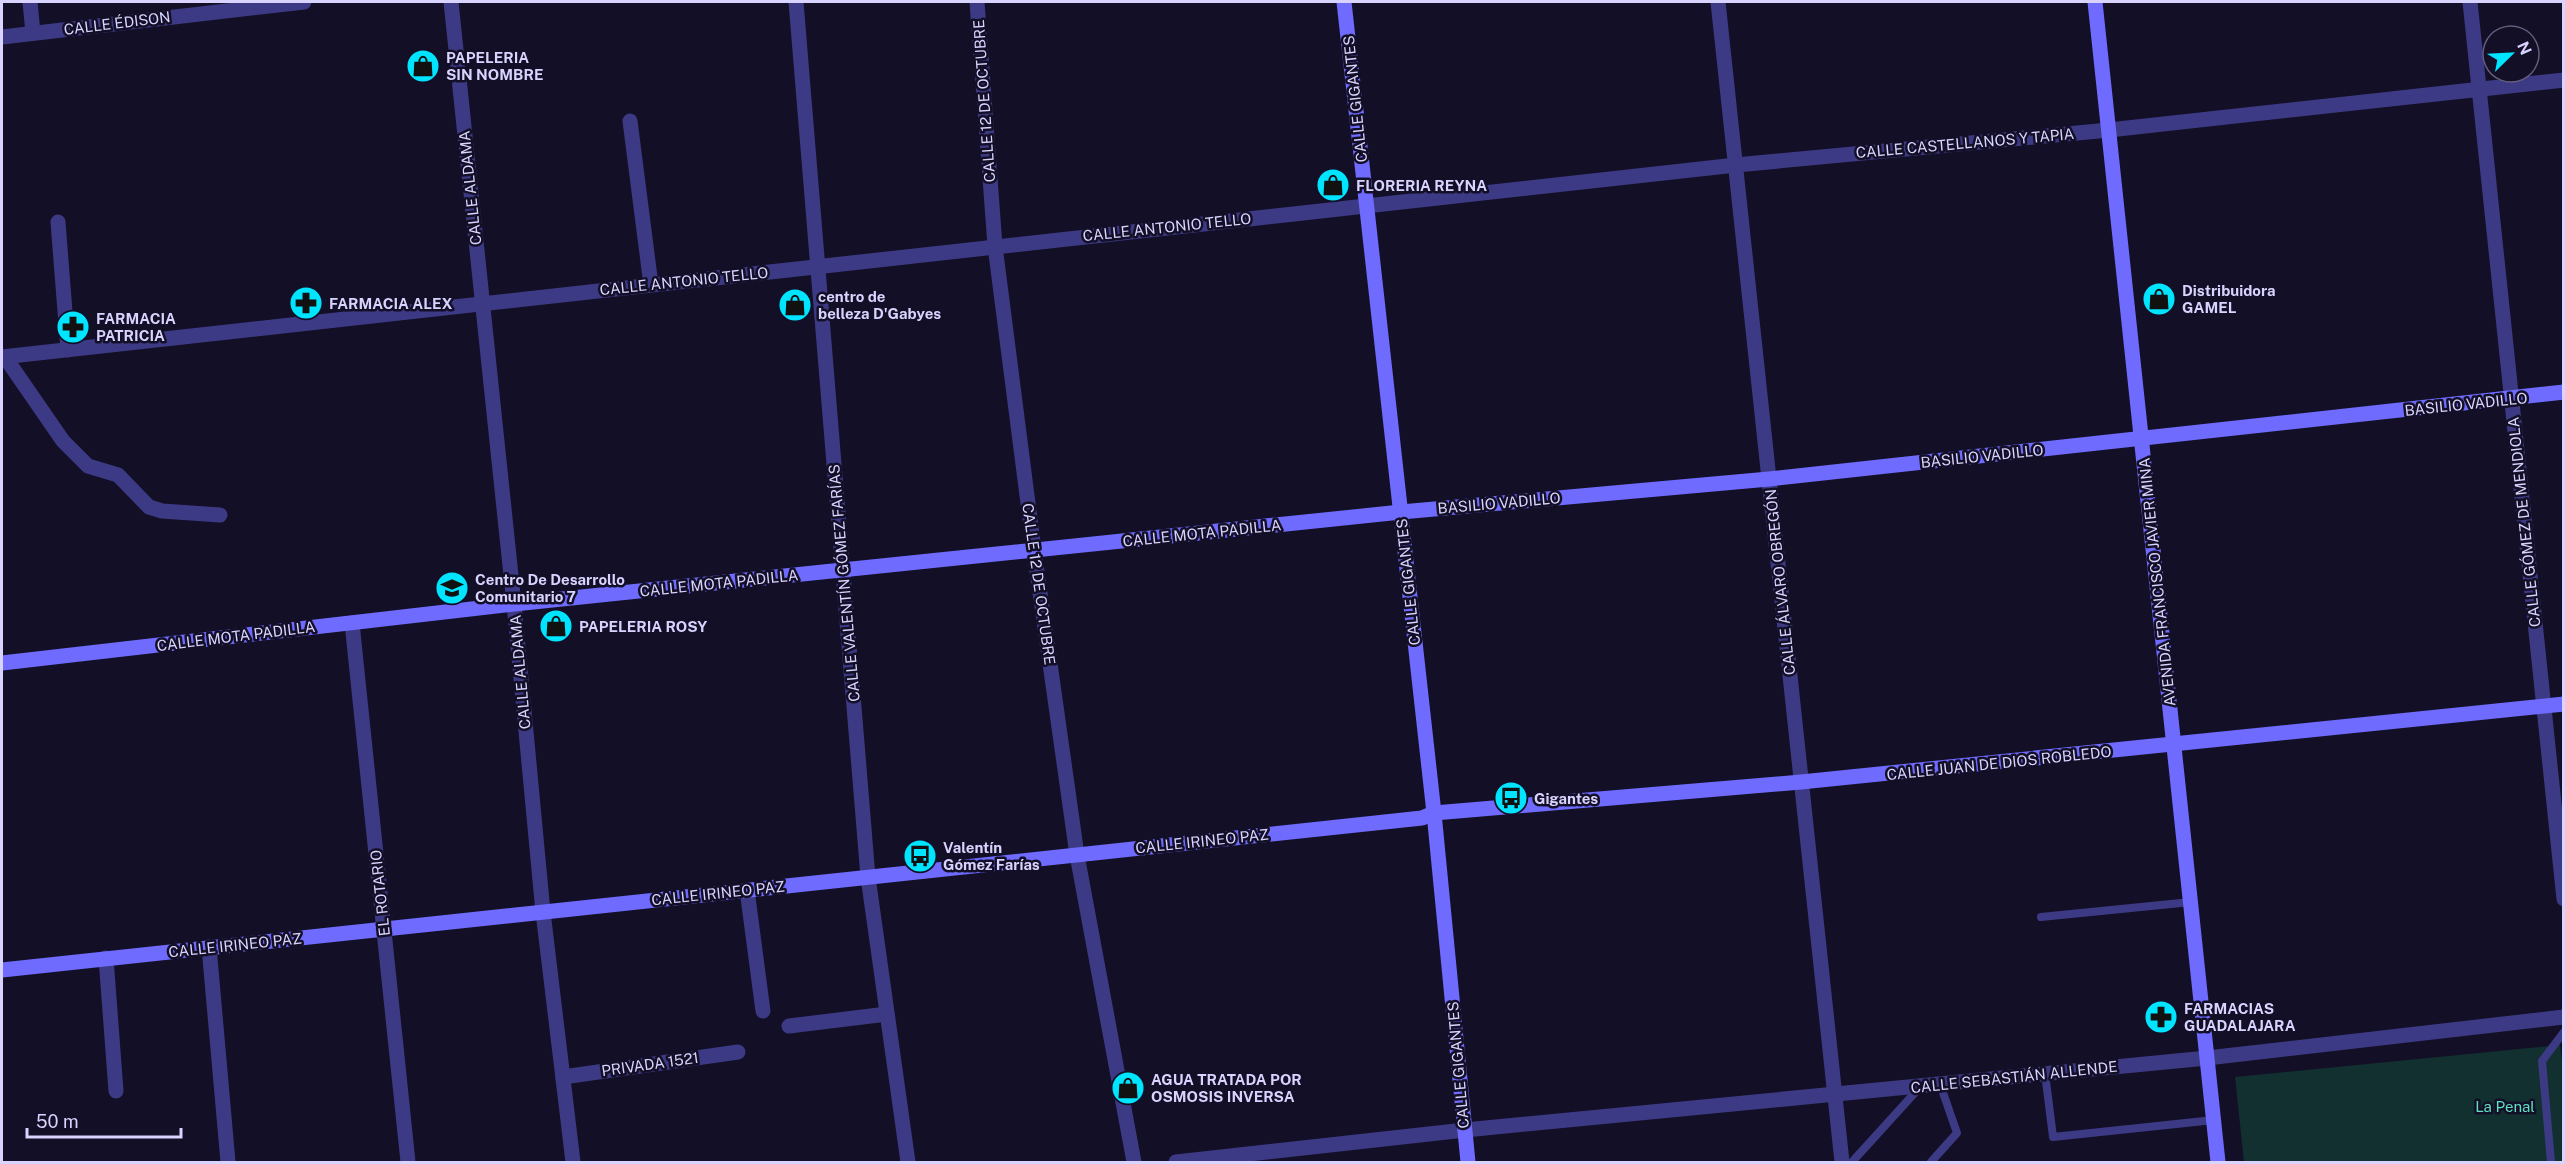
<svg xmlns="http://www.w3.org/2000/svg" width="2565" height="1164" font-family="'Public Sans',sans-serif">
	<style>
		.green { fill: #12302f }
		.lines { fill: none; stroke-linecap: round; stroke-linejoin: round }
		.lane { stroke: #3d3a85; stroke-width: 8 }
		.street { stroke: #3d3a85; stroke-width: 15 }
		.secondary { stroke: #6f6bff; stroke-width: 15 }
		.labels { text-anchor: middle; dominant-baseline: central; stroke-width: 5; stroke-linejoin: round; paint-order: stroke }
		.street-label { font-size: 15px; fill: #d9d4ff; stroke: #130f26 }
		.poi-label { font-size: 15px; font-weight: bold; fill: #d9d4ff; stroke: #130f26; text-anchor: start }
		.park-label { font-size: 15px; fill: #5fe0c0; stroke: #130f26 }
	</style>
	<rect width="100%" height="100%" fill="#130f26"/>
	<path class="green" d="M2560,1045l4,34 -1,83h-319l-9,-85z"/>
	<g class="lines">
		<g class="lane">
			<path d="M2041,917l150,-15"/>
			<path d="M2045,1073l8,64 161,-17"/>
			<path d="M1852,1162l69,-76"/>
			<path d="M1931,1162l26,-29 -17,-49"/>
			<path d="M2551,1162l-9,-101 22,-29"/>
		</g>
		<g class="street">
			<path d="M30,2l3,31"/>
			<path d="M451,2l63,602 29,308 30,250"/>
			<path d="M796,2l72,875 40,285"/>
			<path d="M977,2l18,244 39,304 43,305 57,307"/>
			<path d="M1718,2l124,1160"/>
			<path d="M2470,2l94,897"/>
			<path d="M2,37l302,-35"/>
			<path d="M630,121l21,164"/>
			<path d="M58,222l10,128"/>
			<path d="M2,357l1734,-192 373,-35 455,-50"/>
			<path d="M5,357l58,84 25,25 30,9 31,32 13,4 58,4"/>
			<path d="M352,623l56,539"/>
			<path d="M747,890l16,121"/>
			<path d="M209,947l19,215"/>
			<path d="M106,958l10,133"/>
			<path d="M789,1026l98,-12"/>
			<path d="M563,1077l175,-25"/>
			<path d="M1176,1162l289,-32 742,-72 357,-41"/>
		</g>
		<g class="secondary">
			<path d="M1344,2l90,811 34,349"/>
			<path d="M2095,2l123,1160"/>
			<path d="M2,663l512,-59 887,-92 368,-33 795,-87"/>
			<path d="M2,970l1420,-152 12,-5 367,-31 763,-78"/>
		</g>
	</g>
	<defs>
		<symbol id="shop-disc" viewBox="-11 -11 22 22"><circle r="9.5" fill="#00e5ff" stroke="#130f26"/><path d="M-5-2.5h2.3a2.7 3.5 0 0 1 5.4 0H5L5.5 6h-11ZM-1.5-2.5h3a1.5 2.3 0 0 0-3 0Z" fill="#111"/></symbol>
		<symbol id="pharmacy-disc" viewBox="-11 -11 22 22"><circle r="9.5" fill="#00e5ff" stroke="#130f26"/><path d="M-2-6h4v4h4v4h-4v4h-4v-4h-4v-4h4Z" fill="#111"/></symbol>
		<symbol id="school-disc" viewBox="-11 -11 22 22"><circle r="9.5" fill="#00e5ff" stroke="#130f26"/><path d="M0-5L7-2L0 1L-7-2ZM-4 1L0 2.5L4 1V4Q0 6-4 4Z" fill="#111"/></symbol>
		<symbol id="bus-disc" viewBox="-11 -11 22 22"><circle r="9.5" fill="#00e5ff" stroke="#130f26"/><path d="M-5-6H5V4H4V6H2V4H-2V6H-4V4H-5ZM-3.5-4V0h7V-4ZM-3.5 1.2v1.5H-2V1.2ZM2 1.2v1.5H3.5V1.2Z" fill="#111"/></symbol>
	</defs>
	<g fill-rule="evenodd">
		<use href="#shop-disc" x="404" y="47" width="38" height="38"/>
		<use href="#shop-disc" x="1314" y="166" width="38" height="38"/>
		<use href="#shop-disc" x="2140" y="280" width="38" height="38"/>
		<use href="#pharmacy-disc" x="287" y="284" width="38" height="38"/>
		<use href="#shop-disc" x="776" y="286" width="38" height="38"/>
		<use href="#pharmacy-disc" x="54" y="308" width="38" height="38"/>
		<use href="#school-disc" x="433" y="569" width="38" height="38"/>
		<use href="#shop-disc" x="537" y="607" width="38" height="38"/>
		<use href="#bus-disc" x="1492" y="779" width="38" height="38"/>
		<use href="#bus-disc" x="901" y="837" width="38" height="38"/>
		<use href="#pharmacy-disc" x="2142" y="998" width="38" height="38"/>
		<use href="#shop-disc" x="1109" y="1069" width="38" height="38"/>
	</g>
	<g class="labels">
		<g class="street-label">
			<text transform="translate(117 23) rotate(-7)">CALLE ÉDISON</text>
			<text transform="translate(1355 99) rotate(-96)">CALLE GIGANTES</text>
			<text transform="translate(984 101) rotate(-94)">CALLE 12 DE OCTUBRE</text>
			<text transform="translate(1965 143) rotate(-5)">CALLE CASTELLANOS Y TAPIA</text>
			<text transform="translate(470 188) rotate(-96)">CALLE ALDAMA</text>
			<text transform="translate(1167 227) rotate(-6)">CALLE ANTONIO TELLO</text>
			<text transform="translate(684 281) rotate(-6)">CALLE ANTONIO TELLO</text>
			<text transform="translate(2466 404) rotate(-6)">BASILIO VADILLO</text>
			<text transform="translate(1982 456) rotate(-6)">BASILIO VADILLO</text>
			<text transform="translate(1499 503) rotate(-5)">BASILIO VADILLO</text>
			<text transform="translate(2524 522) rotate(-96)">CALLE GÓMEZ DE MENDIOLA</text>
			<text transform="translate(1202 533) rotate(-6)">CALLE MOTA PADILLA</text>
			<text transform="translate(1408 582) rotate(-96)">CALLE GIGANTES</text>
			<text transform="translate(1780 582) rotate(-96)">CALLE ÁLVARO OBREGÓN</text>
			<text transform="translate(2157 582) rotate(-96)">AVENIDA FRANCISCO JAVIER MINA</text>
			<text transform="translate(719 583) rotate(-6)">CALLE MOTA PADILLA</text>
			<text transform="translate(844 583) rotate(-95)">CALLE VALENTÍN GÓMEZ FARÍAS</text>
			<text transform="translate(1039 584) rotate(82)">CALLE 12 DE OCTUBRE</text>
			<text transform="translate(236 636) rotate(-7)">CALLE MOTA PADILLA</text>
			<text transform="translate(520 672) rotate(-95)">CALLE ALDAMA</text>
			<text transform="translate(1999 763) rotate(-6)">CALLE JUAN DE DIOS ROBLEDO</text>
			<text transform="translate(1202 841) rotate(-6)">CALLE IRINEO PAZ</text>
			<text transform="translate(380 893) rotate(-96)">EL ROTARIO</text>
			<text transform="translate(718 893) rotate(-6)">CALLE IRINEO PAZ</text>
			<text transform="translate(235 945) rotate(-6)">CALLE IRINEO PAZ</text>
			<text transform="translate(650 1064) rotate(-8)">PRIVADA 1521</text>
			<text transform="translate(1458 1065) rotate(-95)">CALLE GIGANTES</text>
			<text transform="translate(2014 1077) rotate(-6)">CALLE SEBASTIÁN ALLENDE</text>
		</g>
		<g class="poi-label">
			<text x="446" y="57">PAPELERIA<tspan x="446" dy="17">SIN NOMBRE</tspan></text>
			<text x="1356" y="185">FLORERIA REYNA</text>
			<text x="2182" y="290">Distribuidora<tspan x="2182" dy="17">GAMEL</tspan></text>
			<text x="818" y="296">centro de<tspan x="818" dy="17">belleza D'Gabyes</tspan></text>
			<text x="329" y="303">FARMACIA ALEX</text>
			<text x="96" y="318">FARMACIA<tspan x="96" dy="17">PATRICIA</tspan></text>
			<text x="475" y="579">Centro De Desarrollo<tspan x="475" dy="17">Comunitario 7</tspan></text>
			<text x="579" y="626">PAPELERIA ROSY</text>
			<text x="1534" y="798">Gigantes</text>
			<text x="943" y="847">Valentín<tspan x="943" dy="17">Gómez Farías</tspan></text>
			<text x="2184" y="1008">FARMACIAS<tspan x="2184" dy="17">GUADALAJARA</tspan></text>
			<text x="1151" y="1079">AGUA TRATADA POR<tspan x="1151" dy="17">OSMOSIS INVERSA</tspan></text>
		</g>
		<g class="park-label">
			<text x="2505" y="1106">La Penal</text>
		</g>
	</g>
	<rect width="2565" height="1164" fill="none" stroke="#d9d4ff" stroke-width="6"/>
	<g transform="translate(2511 54) rotate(66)"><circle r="28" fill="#130f26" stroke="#625e7d" stroke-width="1.5"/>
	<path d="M0-4.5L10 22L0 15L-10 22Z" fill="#00e5ff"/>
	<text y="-9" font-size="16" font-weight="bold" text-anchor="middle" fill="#d9d4ff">N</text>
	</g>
	<path d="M27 1128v9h154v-9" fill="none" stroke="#d9d4ff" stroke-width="3"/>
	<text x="36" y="1128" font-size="18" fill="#d9d4ff" stroke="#130f26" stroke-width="4.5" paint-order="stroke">50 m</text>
</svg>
